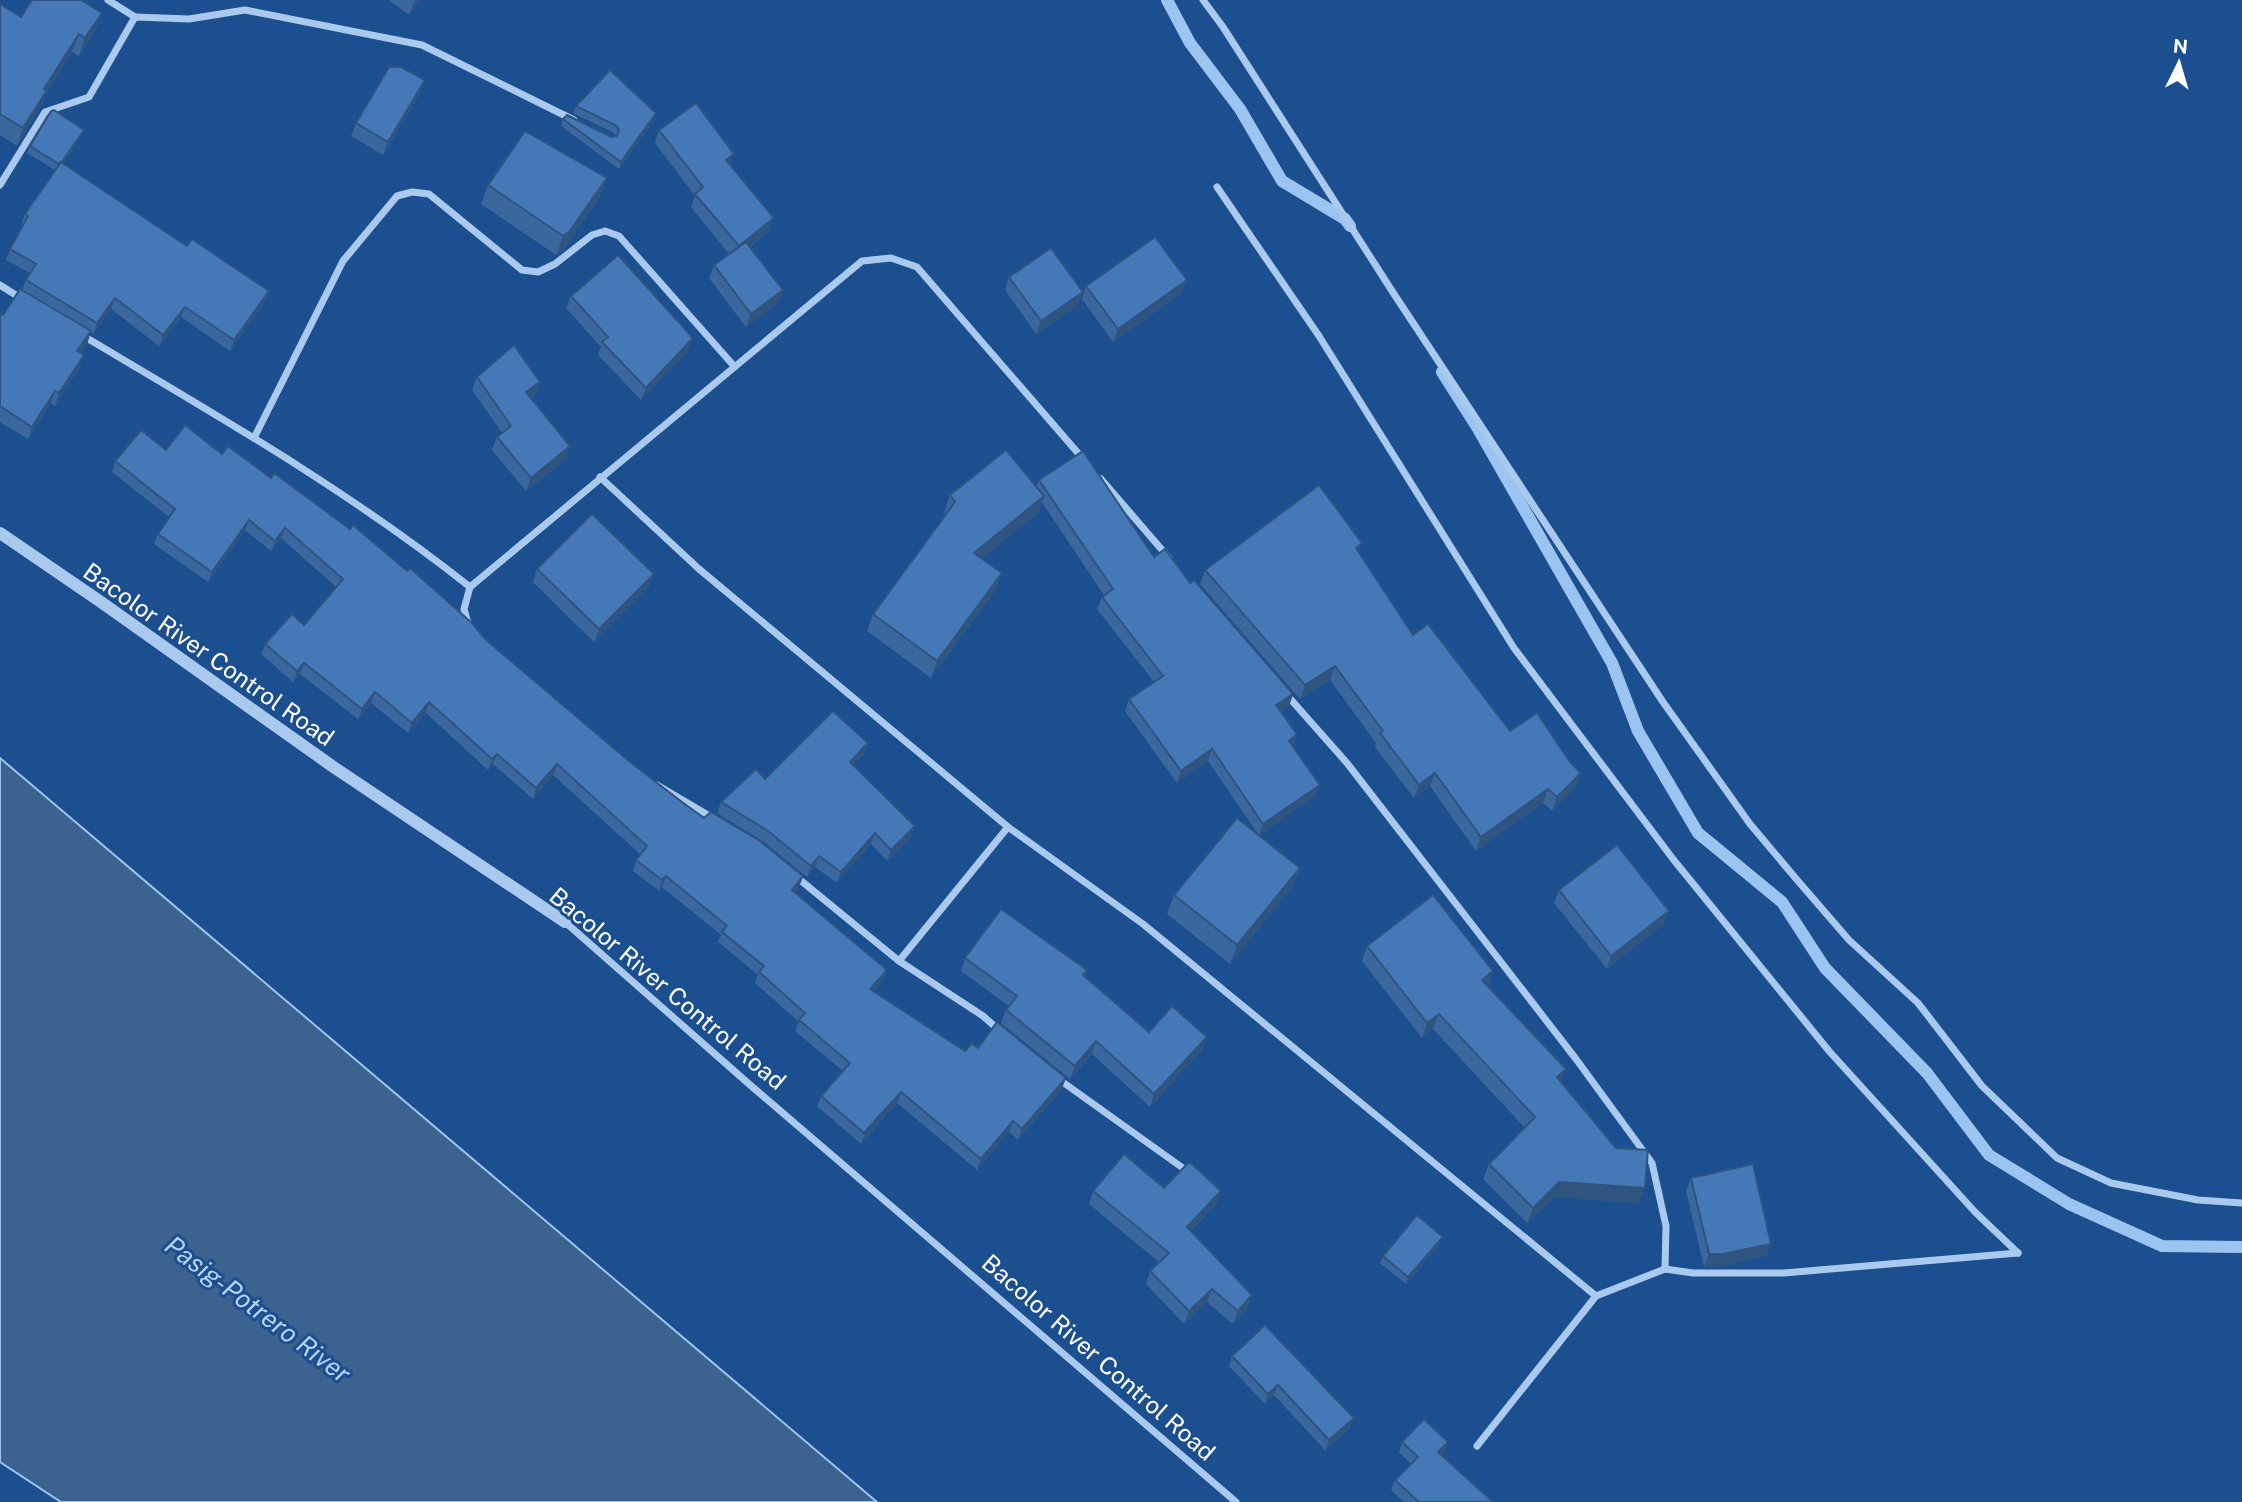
<svg xmlns="http://www.w3.org/2000/svg" width="2242" height="1502" font-family="'Public Sans',sans-serif">
	<style>
		.water { fill: #3c6290; stroke: #9cc4f0; stroke-width: 2 }
		.lines { fill: none; stroke-linecap: round; stroke-linejoin: round }
		.stream { stroke: #9cc4f0; stroke-width: 12 }
		.minor { stroke: #a9c9ee; stroke-width: 7 }
		.tertiary { stroke: #a9c9ee; stroke-width: 12 }
		.wall { fill: #3a679d }
		.shaded-wall { fill: #305480 }
		.building { fill: #4478b7; stroke: #305480; stroke-width: 2 }
		.labels { text-anchor: middle; dominant-baseline: central; stroke-width: 6; stroke-linejoin: round; paint-order: stroke }
		.street-label { font-size: 24px; fill: #fff; stroke: #1b4f8f }
		.water-label { font-size: 26px; font-style: italic; fill: #b5d3f5; stroke: #1b4f8f }
	</style>
	<rect width="100%" height="100%" fill="#1b4f8f"/>
	<path class="water" d="M0,758l877,744h-816l-61,-40z"/>
	<g class="lines">
		<g class="stream">
			<path d="M1167,0l23,43 50,66 42,72 63,38 5,7"/>
			<path d="M1442,372l35,55 135,236 26,68 60,102 84,69 43,66 102,105 62,82 80,49 93,42 80,1"/>
		</g>
		<g class="minor">
			<path d="M108,0l27,17"/>
			<path d="M1203,0l20,27 171,267 269,408 87,122 48,57 51,59 69,63 64,83 75,72 54,25 87,17 44,3"/>
			<path d="M0,185l45,-73 44,-15 46,-80 54,2 56,-9 177,35 152,75"/>
			<path d="M1217,187l102,149 195,312 159,211 156,192 146,161 43,41"/>
			<path d="M0,285l22,14"/>
			<path d="M80,334c133,79 268,156 390,253"/>
			<path d="M254,438l89,-177 54,-65 15,-4 17,2 93,76 16,2 17,-8 37,-29 13,-4 14,5 115,130"/>
			<path d="M600,477l99,92 309,258 135,97 453,372"/>
			<path d="M1101,479l68,79"/>
			<path d="M469,627l-5,-18 6,-22 392,-326 29,-3 26,9 167,193"/>
			<path d="M1286,694l61,69 229,296 76,104 14,63 -1,43"/>
			<path d="M657,785l56,33"/>
			<path d="M794,875l105,86 84,55 16,14"/>
			<path d="M565,922l184,162 487,418"/>
			<path d="M899,961l109,-134"/>
			<path d="M1057,1078l130,93"/>
			<path d="M1477,1446l119,-150 69,-27 28,4h91l234,-20"/>
		</g>
		<path class="tertiary" d="M0,533l101,69 231,164 233,156"/>
	</g>
	<g class="wall">
		<path d="M389,0h32l-12,15z"/>
		<path d="M0,4l21,13 81,-4 -7,18 -16,25 -7,-4 -26,42 -6,14 -23,38 -17,-11z"/>
		<path d="M420,93l-37,62 -32,-19 5,-13z"/>
		<path d="M576,106l78,14 -35,49 -58,-43 2,-7 48,18 5,-1 -2,-3 -41,-20z"/>
		<path d="M84,130l-3,6 -18,27 124,83 82,45 -4,11 -35,49 -49,-34 -22,29 -48,-37 -18,25 -2,-2 -4,12 -7,9 -1,15 -24,38 -4,-3 -23,36 -28,-17v-109l3,2 19,-25 4,-10 4,-7 -24,-13 4,-11 13,-23 -2,-1 4,-11 30,-44 -28,-17 3,-7z"/>
		<path d="M659,130l71,35 39,66 -19,16 33,43 -5,13 -32,24 -37,-49 5,-13 15,-11 -38,-47 4,-11 -40,-53z"/>
		<path d="M488,185l112,12 -38,54 -6,4 -75,-51z"/>
		<path d="M1009,277l69,28 -42,29 -31,-44z"/>
		<path d="M1086,286l96,7 -69,49 -31,-43z"/>
		<path d="M571,296l117,55 -47,49 -43,-45 3,-8 -35,-39z"/>
		<path d="M477,377l59,17 -5,4 35,61 -40,32 -34,-41 5,-13 5,-4 -30,-43z"/>
		<path d="M166,450l56,4 263,185 145,123 52,40 22,16 99,58 -4,11 -4,5 92,78 -4,11 -9,10 91,60 13,-3 84,41 -44,51 -9,-8 -32,38 -80,-67 -36,41 -44,-38 4,-10 22,-25 -48,-40 4,-9 -44,-39 3,-8 -40,-33 3,-7 -59,-48 -3,4 -26,-20 3,-11 5,-5 -88,-80 -20,24 -40,-35 -5,6 -62,-57 -18,20 -37,-30 -13,16 -58,-45 -7,8 -32,-28 4,-10 39,-19 32,-38 -55,-49 -10,13 -26,-21 -37,52 -54,-38 4,-10 11,-17 -57,-45 3,-11z"/>
		<path d="M1039,480l115,77 36,26 103,111 -4,12 -9,5 17,23 -4,12 27,39 -5,12 -56,38 41,33 -7,19 -63,77 -63,-50 7,-19 84,-61 -50,-73 -31,22 -52,-72 4,-12 25,-17 -57,-73 5,-12 2,-2 -62,-93 -4,11 -56,45 14,32 -65,88 -64,-47 6,-17 73,-99 -2,-3 6,-17 86,-8z"/>
		<path d="M1359,553l54,82 97,96 60,31 11,11 -5,14 -24,24 -9,-8 -67,48 -46,-65 -16,12 -39,-51 1,-4 -46,-63 -30,19 -100,-115 5,-14z"/>
		<path d="M537,569l112,18 -55,55 -61,-60z"/>
		<path d="M868,743l-4,11 -11,11 58,72 -24,24 -16,-17 -34,39 -22,-16 -8,10 -43,-35 -47,-29 4,-11 44,-23z"/>
		<path d="M1559,890l105,34 -57,45 -53,-66z"/>
		<path d="M1367,946l126,25 -5,15 73,96 78,121 -85,-6 -27,26 -44,-44 6,-15 36,-36 -92,-99 -11,9 -60,-77z"/>
		<path d="M965,958l122,12 -2,6 64,56 53,18 -52,57 -58,-53 -22,25 -69,-56 5,-13 3,-4 -48,-35z"/>
		<path d="M1691,1178l80,66 -5,12 -48,11h-14l-18,-76z"/>
		<path d="M1164,1188l57,3 -5,13 -25,27 57,77 -15,16 -26,-22 -23,22 -38,-40 4,-13 9,-9 -70,-58 4,-13z"/>
		<path d="M1443,1237l-3,6 -34,41 -26,-21 3,-7z"/>
		<path d="M1232,1356l122,62 -4,10 -25,22 -51,-55 -9,9 -36,-38z"/>
		<path d="M1402,1442h46l-4,10 -2,3 51,47h-89l-13,-12 4,-10 16,-16 -12,-12z"/>
	</g>
	<g class="shaded-wall">
		<path d="M416,0h5l-12,15 5,-13z"/>
		<path d="M102,13l-7,18 -16,25 6,-18z"/>
		<path d="M79,34l-7,18 -26,42 -6,14 -23,38 6,-18 21,-39z"/>
		<path d="M425,80l-5,13 -37,62 5,-13z"/>
		<path d="M656,113l-2,7 -35,49 2,-7z"/>
		<path d="M84,130l-3,6 -23,36 2,-7z"/>
		<path d="M734,154l-4,13 -4,-7z"/>
		<path d="M607,178l-7,19 -38,54 -6,4 7,-19z"/>
		<path d="M774,218l-5,13 -35,28 5,-13z"/>
		<path d="M1187,280l-5,13 -69,49 5,-13z"/>
		<path d="M783,290l-5,13 -32,24 5,-13z"/>
		<path d="M269,291l-4,11 -35,49 4,-11z"/>
		<path d="M1083,292l-5,13 -42,29 5,-13z"/>
		<path d="M115,298l-4,11 -18,25 4,-11z"/>
		<path d="M185,307l-4,10 -22,29 4,-11z"/>
		<path d="M91,331l-4,13 -14,20 4,-13z"/>
		<path d="M693,338l-5,13 -47,49 5,-12z"/>
		<path d="M84,355l-5,13 -24,38 4,-13z"/>
		<path d="M540,382l-4,12 -15,11 5,-13z"/>
		<path d="M55,391l-4,12 -23,36 4,-12z"/>
		<path d="M570,446l-4,13 -40,32 5,-13z"/>
		<path d="M1044,496l-6,17 -70,57 6,-17z"/>
		<path d="M249,520l-4,10 -37,52 4,-10z"/>
		<path d="M285,528l-4,10 -10,13 4,-10z"/>
		<path d="M1362,543l-5,14 -1,-9z"/>
		<path d="M1002,573l-6,17 -65,88 6,-17z"/>
		<path d="M654,574l-5,13 -55,55 5,-13z"/>
		<path d="M304,663l-4,11 -7,8 4,-11z"/>
		<path d="M1335,666l-5,14 -30,19 5,-14z"/>
		<path d="M375,692l-4,11 -13,16 4,-10z"/>
		<path d="M1293,694l-4,12 -18,11 5,-12z"/>
		<path d="M429,702l-3,11 -18,20 4,-10z"/>
		<path d="M1297,734l-4,12 -9,6 5,-11z"/>
		<path d="M868,743l-4,11 -18,19 4,-11z"/>
		<path d="M1212,749l-4,12 -31,22 4,-12z"/>
		<path d="M497,754l-4,10 -5,6 4,-11z"/>
		<path d="M557,764l-4,11 -20,24 3,-11z"/>
		<path d="M1435,773l-5,13 -16,12 5,-13z"/>
		<path d="M1581,773l-5,14 -24,24 5,-14z"/>
		<path d="M1320,785l-5,12 -56,39 4,-12z"/>
		<path d="M1548,789l-5,14 -67,48 5,-14z"/>
		<path d="M915,826l-4,11 -24,24 4,-11z"/>
		<path d="M875,833l-4,11 -34,39 4,-11z"/>
		<path d="M819,856l-4,11 -8,10 4,-11z"/>
		<path d="M1300,868l-7,19 -63,77 7,-19z"/>
		<path d="M666,876l-4,11 -3,4 3,-11z"/>
		<path d="M803,876l-4,11 -11,14 4,-11z"/>
		<path d="M1669,911l-5,13 -57,45 4,-13z"/>
		<path d="M887,970l-4,11 -16,19 3,-11z"/>
		<path d="M1493,971l-5,15 -6,-6z"/>
		<path d="M1439,1014l-6,15 -11,9 5,-15z"/>
		<path d="M1207,1037l-5,13 -52,57 4,-13z"/>
		<path d="M1096,1041l-4,13 -22,25 5,-13z"/>
		<path d="M1566,1069l-6,16 -3,-8z"/>
		<path d="M1066,1078l-4,11 -44,51 4,-11z"/>
		<path d="M901,1092l-4,11 -36,41 3,-11z"/>
		<path d="M1013,1121l-4,11 -32,38 4,-11z"/>
		<path d="M1559,1182l86,6 -6,15 -85,-6 -27,26 6,-15z"/>
		<path d="M1221,1191l-5,13 -34,36 5,-13z"/>
		<path d="M1443,1237l-3,6 -34,41 2,-7z"/>
		<path d="M1771,1244l-5,12 -48,11h-14l5,-13z"/>
		<path d="M1212,1289l-5,13 -23,22 5,-13z"/>
		<path d="M1252,1295l-4,13 -15,16 5,-13z"/>
		<path d="M1278,1385l-4,10 -9,9 3,-10z"/>
		<path d="M1354,1418l-4,10 -25,22 4,-10z"/>
		<path d="M1448,1442l-4,10 -9,10 3,-10z"/>
	</g>
	<g class="building">
		<path d="M32,0h49l21,13 -17,25 -6,-4 -35,55 3,1 -24,38 -23,-14v-110l21,13z"/>
		<path d="M389,67h12l24,13 -37,62 -32,-19z"/>
		<path d="M610,70l46,43 -35,49 -58,-43 4,-4 44,22 6,-1 2,-6 -2,-4 -41,-20z"/>
		<path d="M696,103l38,51 -8,6 48,58 -35,28 -44,-52 8,-7 -44,-57z"/>
		<path d="M54,110l30,20 -22,32h-1l-2,2 -29,-18 21,-35z"/>
		<path d="M525,131l82,47 -38,54 -6,4 -75,-51z"/>
		<path d="M61,162l126,84 5,-7 77,52 -35,49 -49,-33 -22,28 -48,-37 -18,25 -71,-43 10,-16 -26,-15 18,-33 -3,-2z"/>
		<path d="M1155,237l32,43 -69,49 -32,-43z"/>
		<path d="M746,242l37,48 -32,24 -37,-49z"/>
		<path d="M1051,248l32,44 -42,29 -32,-44z"/>
		<path d="M618,255l75,83 -47,50 -44,-46 6,-5 -37,-41z"/>
		<path d="M20,289l71,42 -14,20 7,4 -25,38 -4,-2 -23,36 -32,-21v-93l3,2z"/>
		<path d="M514,345l26,37 -14,10 44,54 -39,32 -34,-41 14,-11 -34,-49z"/>
		<path d="M185,425l37,29 6,-8 43,32 3,-5 76,56 3,-4 54,46 3,-3 63,56 12,15 145,123 52,40 22,16 7,-6 49,29 43,35 -11,14 95,80 -17,19 95,62 7,-8 6,5 19,-26 69,56 -44,51 -9,-8 -32,38 -80,-67 -37,41 -43,-37 29,-33 -51,-43 6,-7 -46,-41 5,-6 -42,-34 5,-6 -61,-50 -4,4 -26,-20 11,-14 -90,-82 -21,24 -39,-34 -5,5 -63,-57 -17,21 -37,-31 -13,17 -58,-46 -7,8 -32,-27 27,-30 12,11 39,-46 -58,-51 -10,13 -26,-21 -37,52 -54,-38 17,-25 -60,-48 26,-31 25,20z"/>
		<path d="M1006,450l38,46 -70,57 28,20 -65,88 -64,-47 82,-112 -5,-7z"/>
		<path d="M1083,451l71,106 11,-8 25,34 4,-3 99,114 -17,11 21,29 -8,7 31,44 -57,39 -51,-75 -31,22 -52,-72 34,-23 -61,-79 11,-8 -74,-109z"/>
		<path d="M1319,485l43,58 -6,5 57,87 15,-11 82,107 27,-18 33,49 11,11 -24,24 -9,-8 -67,48 -46,-64 -16,12 -39,-52 3,-2 -48,-65 -30,19 -100,-115z"/>
		<path d="M592,514l62,60 -55,55 -62,-60z"/>
		<path d="M833,711l35,32 -18,19 65,64 -24,24 -16,-17 -34,39 -22,-16 -8,10 -43,-35 -47,-29 35,-33 9,10z"/>
		<path d="M1237,818l63,50 -63,77 -63,-50z"/>
		<path d="M1617,845l52,66 -58,45 -52,-66z"/>
		<path d="M1433,895l60,76 -11,9 84,89 -9,8 59,71 32,2 -3,38 -86,-6 -26,26 -44,-44 46,-47 -96,-103 -12,9 -60,-77z"/>
		<path d="M1001,909l86,61 -4,5 66,57 23,-26 35,31 -53,57 -58,-53 -21,25 -69,-56 11,-14 -52,-38z"/>
		<path d="M1124,1154l40,34 24,-25 4,1 29,27 -34,36 65,68 -14,16 -26,-22 -23,22 -39,-40 19,-18 -76,-62z"/>
		<path d="M1753,1164l18,80 -48,10h-14l-18,-76z"/>
		<path d="M1417,1215l26,22 -35,40 -25,-21z"/>
		<path d="M1265,1325l89,93 -25,22 -51,-55 -10,9 -36,-38z"/>
		<path d="M1424,1419l24,23 -10,10 55,50h-74l-24,-22 23,-23 -16,-15z"/>
	</g>
	<g class="labels">
		<g class="street-label">
			<text transform="translate(209 654) rotate(35)">Bacolor River Control Road</text>
			<text transform="translate(668 988) rotate(40)">Bacolor River Control Road</text>
			<text transform="translate(1099 1357) rotate(41)">Bacolor River Control Road</text>
		</g>
		<g class="water-label">
			<text transform="translate(258 1309) rotate(37)">Pasig-Potrero River</text>
		</g>
	</g>
	<g transform="translate(2179 63) rotate(5)" stroke="#1b4f8f" stroke-width="5" paint-order="stroke">
	<path d="M0-5L12 26L0 18L-12 26Z" fill="#ffffff"/>
	<text y="-10" font-size="19" font-weight="bold" text-anchor="middle" fill="#ffffff">N</text>
	</g>
</svg>
